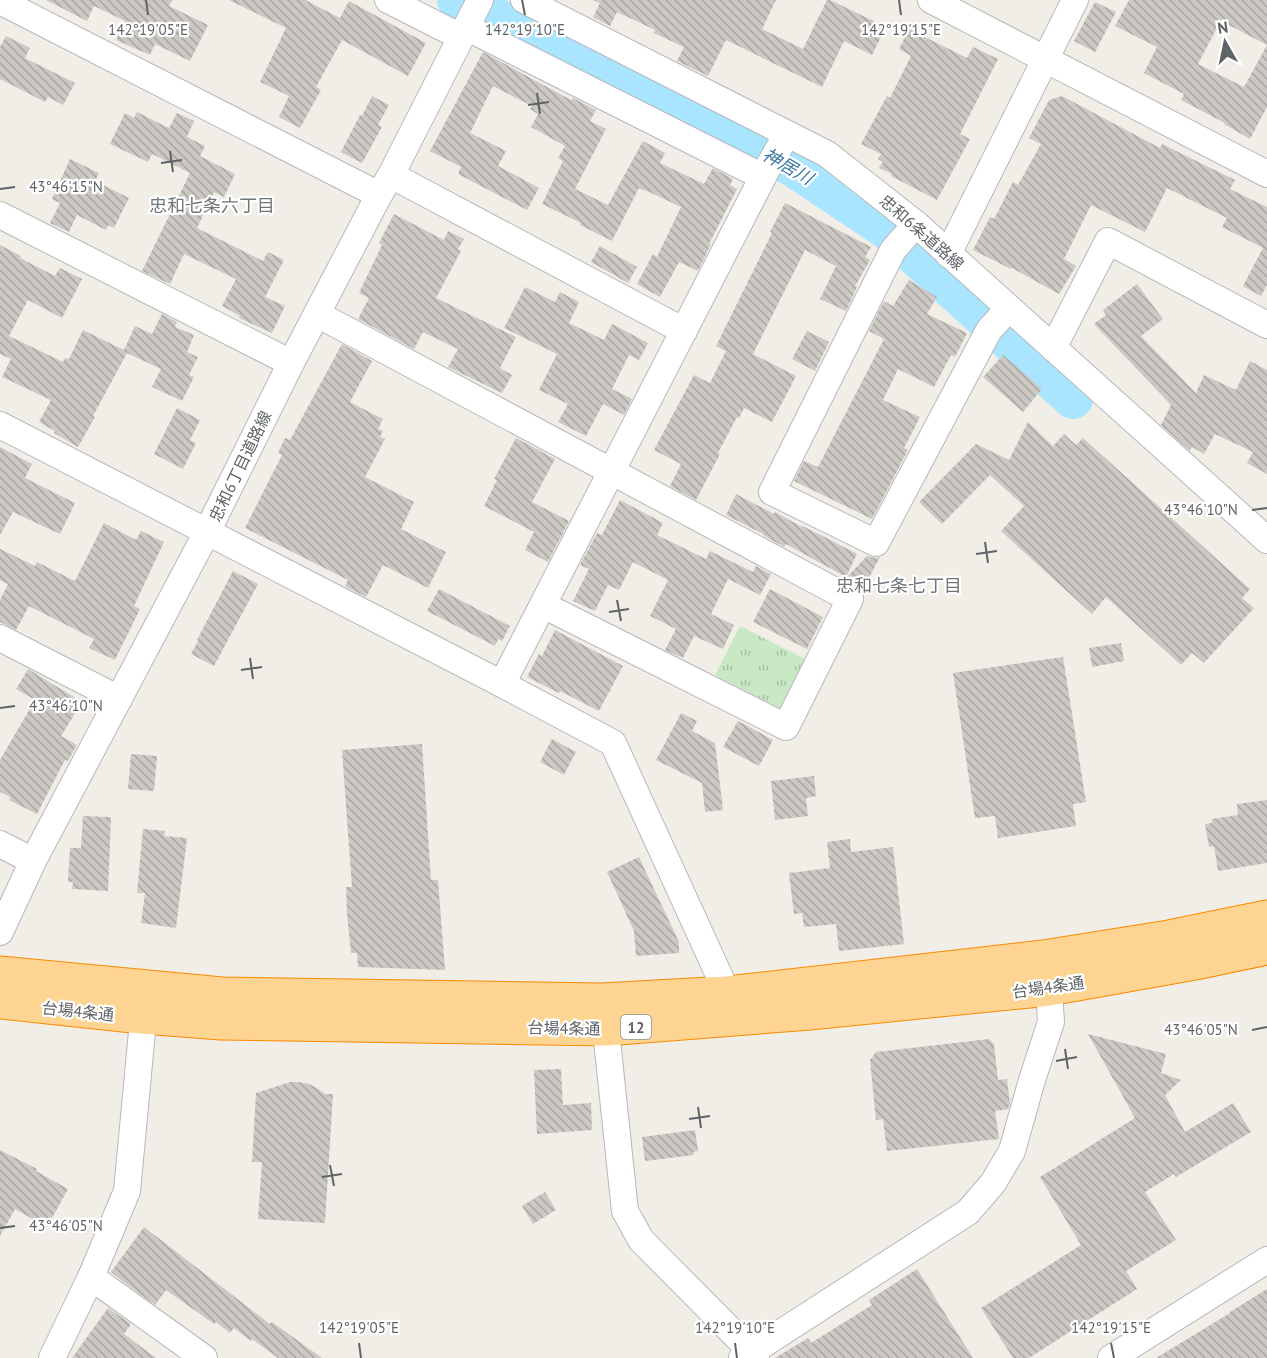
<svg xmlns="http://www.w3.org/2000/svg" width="1267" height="1358" font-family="'PT Sans','Noto Sans JP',sans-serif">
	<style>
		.grass { fill: url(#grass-tufts) }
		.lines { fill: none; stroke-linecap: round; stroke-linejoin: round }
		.river { stroke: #a9e5ff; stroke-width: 40 }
		.building { fill: url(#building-back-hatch); fill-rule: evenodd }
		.street-casing { stroke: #b5b8bc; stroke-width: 28 }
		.highway-casing { stroke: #f88a00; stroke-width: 35 }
		.street { stroke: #fff; stroke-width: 26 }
		.highway { stroke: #fed492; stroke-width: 33 }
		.ticks { fill: none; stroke: #5f6468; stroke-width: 2 }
		.labels { text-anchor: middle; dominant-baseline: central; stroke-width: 4.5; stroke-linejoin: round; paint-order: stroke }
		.shield { fill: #fff; stroke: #8f9295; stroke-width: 1.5 }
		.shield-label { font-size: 15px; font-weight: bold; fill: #5f6468 }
		.street-label { font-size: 16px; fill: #5f6468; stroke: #fff }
		.water-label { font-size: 18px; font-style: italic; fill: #3e7ba1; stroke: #fff }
		.neighbourhood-label { font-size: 18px; fill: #70767a; stroke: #fff }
		.ticks-label { font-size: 15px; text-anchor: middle; fill: #5f6468; stroke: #fff; stroke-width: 4.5; stroke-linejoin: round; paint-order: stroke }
	</style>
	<defs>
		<pattern id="grass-tufts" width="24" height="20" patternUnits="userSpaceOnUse" patternTransform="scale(1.5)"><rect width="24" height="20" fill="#c9e8c4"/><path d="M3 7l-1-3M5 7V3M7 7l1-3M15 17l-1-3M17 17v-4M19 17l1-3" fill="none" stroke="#a6c0a3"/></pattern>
		<pattern id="building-back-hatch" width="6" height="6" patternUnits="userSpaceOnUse" patternTransform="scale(1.5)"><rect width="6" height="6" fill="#ccc8c3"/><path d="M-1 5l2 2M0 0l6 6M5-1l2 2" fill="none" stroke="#a9a6a2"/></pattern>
	</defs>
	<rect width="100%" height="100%" fill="#f1ede7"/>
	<path class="grass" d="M740,626l65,33 -25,49 -65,-33z"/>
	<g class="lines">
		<path class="river" d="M457,0l130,59 208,109 90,60 188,171"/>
	</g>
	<g class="building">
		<path d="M46,0h126l-3,6 39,19 -18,36 -35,-17 -5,11 -34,-15 9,-19 -31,-15 -7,15z"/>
		<path d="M229,0h76l35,18 9,-17 77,42 -18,33 -66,-36 -26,47 5,3 -21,38 -21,-11 10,-21 -29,-14 26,-54z"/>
		<path d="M593,0h183l-14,29 41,20 24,-49h3l56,27 -14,28 -28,-14 -22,46 -96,-47 -18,36 -31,-15 7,-14 -30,-14 1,-3 -38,-18 -7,14 -17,-9 7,-14z"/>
		<path d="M1129,0h138v107l-17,32 -26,-15 1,-1 -44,-23 3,-6 -40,-21 13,-26 -42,-21zM1223,22l44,23 -23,42 -46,-23 20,-38 2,1z"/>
		<path d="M1095,2l21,10 -21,40 -21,-11z"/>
		<path d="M909,29l58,29 6,-11 25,12 -38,75 10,5 -33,61 -46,-24 1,-2 -13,-6 4,-6 -5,-3 3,-5 -20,-10 26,-48 3,2 21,-42 -12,-7z"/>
		<path d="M6,36l24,12 -5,10 50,25 -12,22 -15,-8 -3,5 -45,-23v-32z"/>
		<path d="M483,52l88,48 2,-2 23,12 -6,11 16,8 -31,60 33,16 35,-64 22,12 -5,10 44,21 9,-16 20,11 -3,6 7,4 -28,55h2l-13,27 -19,-9 -19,35 -23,-13 16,-30 4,3 24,-50 -36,-17v1l-6,-3 -27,53 -32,-16 1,-2 -39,-19 21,-43 -5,-3 7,-12 -34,-19 7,-13 -8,-5 2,-3 -39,-20 -23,47 36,18 -8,15 41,22 -12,22 -69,-36 3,-7 -31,-16z"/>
		<path d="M372,96l17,9 -11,20 4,2 -20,36 -21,-11 19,-37 2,1z"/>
		<path d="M1062,96l98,52 2,-4 73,36 -5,9 37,18v78l-6,11 -18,-10 20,-38 -41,-21 5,-9 -60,-30 -22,44 -54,-27 -27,54 12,7 -17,28 -47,-26 -1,1 -38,-19 17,-33 4,2 19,-37 5,3 23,-41 -12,-6 20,-38z"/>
		<path d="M137,112l32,16 8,-15 17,8 -7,16 18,9 -5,10 35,18 -11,23 -10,-5 -17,36 66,33 5,-9 16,8 -19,37 20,9 -13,27 -33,-15 1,-2 -18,-10 14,-27 -52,-25 -14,30 -28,-13 48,-98 -38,-19 -4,8 -38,-18 15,-31 9,5z"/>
		<path d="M70,159l29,14 -4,8 34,17 -15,30 -6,-3 -2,5 -29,-15 -8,17 -19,-9 10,-20 -8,-4z"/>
		<path d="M785,203l86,44 -6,10 5,3 -15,26 2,1 -11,24 -26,-12 16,-33 -31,-16 -52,104 43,22 -24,46 -28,-14 -5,10 -2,-1 -19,36 2,1 -24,46 -26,-14 11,-22 -27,-14 40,-75 16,8 16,-32 -10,-5 56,-113 -2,-1z"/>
		<path d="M394,214l50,26 4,-9 16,8 -6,10 3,2 -25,47 80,39 -16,31 12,7 -10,18 -54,-26 10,-18 -35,-17 -9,17 -56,-30 11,-21 -10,-5 23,-48 -3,-2z"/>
		<path d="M0,245l21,11 -1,2 35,18 5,-8 22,11 -20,39 -34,-18 -19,36 54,26 2,-4 4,1 14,-29 41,20 11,-24 17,8 10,-20 15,8 -2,5 19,8 -7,17 11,5 -9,18 5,2 -12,24 -30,-14 9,-18 -34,-16 -34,63 2,1 -17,30 -24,-14 1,-2 -16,-9 12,-22 -49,-23 9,-18 -11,-5z"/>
		<path d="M600,246l37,21 -9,16 -37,-21z"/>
		<path d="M909,280l28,17 -10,17 40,19 -12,24 -4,-2 -17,32 -36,-18 -15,31 37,17 -16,31 4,2 -36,69 -78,-38 10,-20 14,6 66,-128 -15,-8 15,-30 9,5z"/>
		<path d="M1137,284l26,35 -22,17 55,57 8,-18 32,15 14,-29 17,9v104l-20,-11 6,-11 -38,-18 -11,20 -12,-7 -2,4 -29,-26 10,-20 -77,-81 12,-9 -3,-5z"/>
		<path d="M525,287l30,15 5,-10 19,10 -10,21 35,17 8,-16 36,19 -9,17 -10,-5 -17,34 20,10 -8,16 -21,-11 -17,32 -28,-14 10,-18 -29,-14 18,-36 -53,-26z"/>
		<path d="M807,331l22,11 -14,29 -23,-12z"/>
		<path d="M342,344l30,17 -22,41 33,17 -5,10 5,2 -3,6 5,2 -20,38 49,25 -13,27 45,23 -18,36 -45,-23 -17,32 -21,-11 3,-6 -103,-52 37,-73 -4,-2 7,-15 5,2z"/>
		<path d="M1003,355l39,34 -19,23 -40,-35z"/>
		<path d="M177,408l23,12 -10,20 6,3 -13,26 -29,-15z"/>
		<path d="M1028,422l25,24 11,-12 12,11 7,-7 167,151 -8,9 12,10 -50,55 -12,-10 -11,12 -75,-68 -14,17 -91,-83 23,-25 -34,-31 -48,49 -23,-22 57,-58 33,16z"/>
		<path d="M516,438l39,21 -23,43 37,19 -21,41 -23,-12 9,-18 -50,-26 13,-26 -3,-1z"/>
		<path d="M0,447l32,17 -7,14 50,25 -15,31 -47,-22 -13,23z"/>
		<path d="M736,494l38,20 1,-2 27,15 1,-1 14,8v-1l40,21 -11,23 -60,-33 -2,3 -21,-12v-1l-37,-19z"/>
		<path d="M620,500l43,23 -6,12 49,24 4,-8 43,21 3,-6 15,8 -11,21 -32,-16 -17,35 23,11 -11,24 -29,-13 -11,22 -18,-8 11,-21 -26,-13 18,-36 -35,-18 -14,28 -11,-5 -13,26 -22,-10 16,-32 -9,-4 17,-32 5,2z"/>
		<path d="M104,523l32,17 5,-9 23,11 -30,64 6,3 -25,51 -26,-12 5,-9 -65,-33 -13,24 -16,-8v-22l8,-16 -8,-4v-31l35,17 2,-4 38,19z"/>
		<path d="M867,556l9,2 4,-1 -17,32 -15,-8 1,-3 -2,-1z"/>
		<path d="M233,571l25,13 -44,82 -23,-12 7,-13 -1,-1z"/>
		<path d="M439,589l71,37 -8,15 -4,-2 -3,7 -68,-35z"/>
		<path d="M770,589l53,28 -16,32 -54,-27z"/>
		<path d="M555,630l68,36 -24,45 -39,-20 -1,2 -32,-16 12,-23 3,2z"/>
		<path d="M1121,643l3,18 -32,6 -3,-19z"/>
		<path d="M1063,657l23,145 -13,2 3,22 -78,12 -3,-22 -20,2 -22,-145z"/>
		<path d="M28,669l54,33 -21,34 16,9 -9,16 -3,-1 -28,54 -28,-14 1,-3 -10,-5v-32l35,-60 -19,-11z"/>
		<path d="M681,713l16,8 -5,10 23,12 8,67 -18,2 -3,-29 -46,-23z"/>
		<path d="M738,721l35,19 -14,26 -36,-19z"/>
		<path d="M552,739l24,13 -12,23 -24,-13z"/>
		<path d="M422,744l9,136h7l7,90 -87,-3 -1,-14h-6l-4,-39 -1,-27h6l-10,-137z"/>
		<path d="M131,754l26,2 -3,35 -26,-2z"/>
		<path d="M814,776l2,20 -10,2 2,18 -33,4 -4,-39z"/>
		<path d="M1267,800v63l-49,8 -4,-25 -5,1 -4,-23 7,-1v-4l26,-4 -1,-11z"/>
		<path d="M83,816l28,1 -3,74 -36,-2 1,-7h-5l2,-34h11z"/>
		<path d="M143,829l22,2 -1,5 23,2 -11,90 -35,-5 4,-30h-8z"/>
		<path d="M850,839l1,13 42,-5 11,97 -65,7 -3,-27 -32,3 -2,-14 -8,1 -5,-41 41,-5 -3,-26z"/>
		<path d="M639,857l40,85v11l-43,3 -2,-25 -27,-59z"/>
		<path d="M1088,1034l78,20 -5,19 20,7 -16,15 20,37 48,-29 18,29 -75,45 -2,-3 -29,18 31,48 -50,31 11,18 -108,69h-16l-32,-50 100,-63 -41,-68 95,-59z"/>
		<path d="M989,1039l5,5 4,36 9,-1 3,25 -2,5 -13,2 4,28 -112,12 -4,-32 -7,1 -6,-60 6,-8z"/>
		<path d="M561,1069l2,36 28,-2 1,27 -55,4 -3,-64z"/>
		<path d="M290,1082h9l10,2 8,4 8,6h8l-8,129 -67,-4 4,-57h-10l4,-69z"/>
		<path d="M695,1130l3,21 -5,1 1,3 -49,6 -3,-24z"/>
		<path d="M0,1150l37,19 -1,2 32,18 -21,38 -32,-18 -15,27z"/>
		<path d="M545,1192l11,18 -23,14 -11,-18z"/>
		<path d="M144,1227l126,97 2,-2 50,36h-44l-26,-19 -1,2 -17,-13 -4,5 -14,-11 -2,2 -48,-34 -11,15 -29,-21 -15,-12z"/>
		<path d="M917,1269l56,89h-198l33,-20 3,5 61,-38 -3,-5z"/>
		<path d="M1267,1289v69h-111l74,-45v-1z"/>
		<path d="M108,1308l23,16 -7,10 32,24h-84z"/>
	</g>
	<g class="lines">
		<defs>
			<g id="street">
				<path d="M388,0l73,37"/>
				<path d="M524,0l303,154 89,70 93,84 258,232"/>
				<path d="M931,0l336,174"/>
				<path d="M0,1l379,194"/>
				<path d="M466,27l297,150"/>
				<path d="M391,175l293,156"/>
				<path d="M0,215l291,148"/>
				<path d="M916,224l-23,26 -121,242 104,51 113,-213 20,-22"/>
				<path d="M948,254l127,-254"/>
				<path d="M317,314l533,285 -64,128 -243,-122"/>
				<path d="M1053,348l55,-107 159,84"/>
				<path d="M0,425l502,259 111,59 121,265"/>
				<path d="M0,638l119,61"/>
				<path d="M502,684l266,-517 19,-33"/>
				<path d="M0,844l33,17"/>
				<path d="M0,932l33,-71 174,-329 84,-169 88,-168 12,-20 89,-175"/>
				<path d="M604,1012l21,199 16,29 111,112 4,6"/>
				<path d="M91,1277l113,81"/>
				<path d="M52,1358l39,-81 36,-86 18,-191"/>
				<path d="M742,1358l226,-146 25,-29 19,-32 20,-71 19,-58 -2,-33 -3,-17"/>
				<path d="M1111,1358l156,-98"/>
			</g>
			<g id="highway">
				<path d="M0,973l222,21 380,6 125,-7 316,-36 126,-20 98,-20"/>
				<path d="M0,1002l142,15 79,6 385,6 204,-16 239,-24 146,-26 72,-15"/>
			</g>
		</defs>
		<use href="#street" class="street-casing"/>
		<use href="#highway" class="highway-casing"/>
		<use href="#street" class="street"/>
		<use href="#highway" class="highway"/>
	</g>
	<path class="ticks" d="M146,0l2,15M522,0l3,15M899,0l2,15M537,93l3,21M528,105l21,-3M170,151l3,21M161,163l21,-3M0,189l15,-2M1252,510l15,-2M985,542l3,21M976,554l21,-3M617,600l4,21M609,612l20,-3M250,658l3,21M241,670l21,-3M0,708l15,-2M1252,1030l15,-3M1065,1049l3,20M1056,1061l21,-4M698,1107l3,21M689,1119l21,-3M330,1165l4,21M322,1177l20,-3M0,1228l15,-2M359,1343l2,15M735,1343l2,15M1111,1343l3,15"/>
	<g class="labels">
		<rect class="shield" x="621" y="1015" width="30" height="24" rx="4.5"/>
		<g class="shield-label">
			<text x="636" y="1027">12</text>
		</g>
		<g class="street-label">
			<text transform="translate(922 232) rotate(41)">忠和6条道路線</text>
			<text transform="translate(240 466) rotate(-64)">忠和6丁目道路線</text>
			<text transform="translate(1048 987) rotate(-8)">台場4条通</text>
			<text transform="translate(78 1011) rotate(6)">台場4条通</text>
			<text transform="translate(564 1028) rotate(1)">台場4条通</text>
		</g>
		<g class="water-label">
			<text transform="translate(788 166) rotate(30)">神居川</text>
		</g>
		<g class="neighbourhood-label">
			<text x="212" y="205">忠和七条六丁目</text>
			<text x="899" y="585">忠和七条七丁目</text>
		</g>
	</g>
	<g class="ticks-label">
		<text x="148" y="35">142°19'05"E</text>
		<text x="525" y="35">142°19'10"E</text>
		<text x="901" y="35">142°19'15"E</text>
		<text x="66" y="192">43°46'15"N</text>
		<text x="1201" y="515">43°46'10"N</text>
		<text x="66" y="711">43°46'10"N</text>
		<text x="1201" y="1035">43°46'05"N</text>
		<text x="66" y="1231">43°46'05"N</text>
		<text x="359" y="1333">142°19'05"E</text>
		<text x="735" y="1333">142°19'10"E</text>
		<text x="1111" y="1333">142°19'15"E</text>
	</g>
	<g transform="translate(1225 42) rotate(351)" stroke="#ffffff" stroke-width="4.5" paint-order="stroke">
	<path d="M0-4.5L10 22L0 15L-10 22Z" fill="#5f6468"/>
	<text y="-9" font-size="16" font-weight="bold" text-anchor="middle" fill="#5f6468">N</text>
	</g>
</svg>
